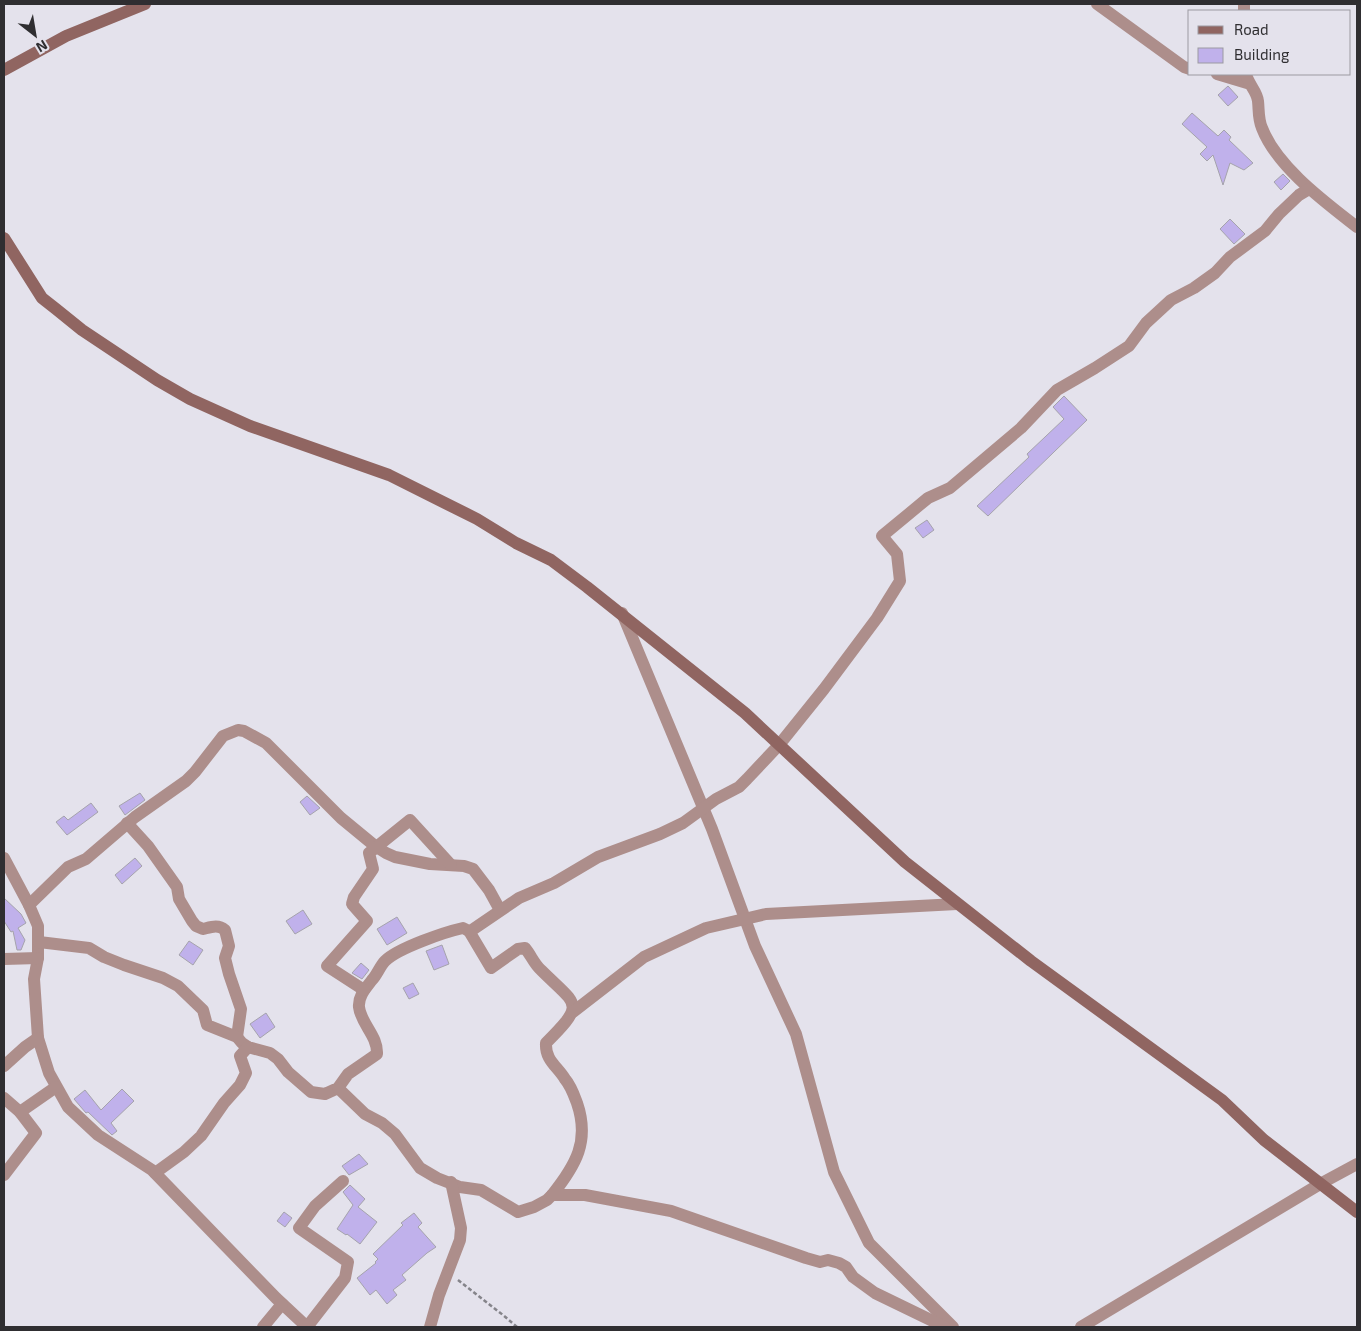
<svg xmlns="http://www.w3.org/2000/svg" width="1361" height="1331" font-family="'Exo 2',sans-serif">
	<style>
		.building { fill: #c0b1eb; stroke: #a5a3ac }
		.lines { fill: none; stroke-linecap: round; stroke-linejoin: round }
		.path { stroke: #85848a; stroke-width: 2.5; stroke-dasharray: 4 2.5; stroke-linecap: butt }
		.street { stroke: #ad8e8b; stroke-width: 12 }
		.secondary { stroke: #906561; stroke-width: 12 }
	</style>
	<rect width="100%" height="100%" fill="#e4e2ec"/>
	<g class="building">
		<path d="M1228,86l10,11 -10,9 -10,-11z"/>
		<path d="M1192,113l26,23 6,-6 7,7 -2,3 24,23 -9,7 -14,-7 -7,22 -10,-30 -6,6 -7,-7 7,-7 -25,-23z"/>
		<path d="M1283,174l7,7 -9,9 -7,-8z"/>
		<path d="M1230,219l15,15 -11,10 -14,-15z"/>
		<path d="M1064,396l23,24 -99,96 -11,-10 52,-49 -2,-3 37,-35 -11,-12z"/>
		<path d="M927,520l7,10 -11,8 -8,-10z"/>
		<path d="M140,793l5,7 -20,15 -6,-9z"/>
		<path d="M307,796l13,12 -10,7 -10,-13z"/>
		<path d="M91,803l7,9 -31,23 -11,-13 8,-6 4,4z"/>
		<path d="M135,858l7,8 -20,18 -7,-9z"/>
		<path d="M4,898l17,16 5,9 -8,5 7,12 -4,10h-4l-4,-19 -2,1 -7,-11z"/>
		<path d="M303,910l9,14 -17,10 -9,-13z"/>
		<path d="M397,917l10,16 -20,12 -10,-16z"/>
		<path d="M189,941l14,9 -10,15 -14,-10z"/>
		<path d="M442,945l7,19 -15,6 -8,-19z"/>
		<path d="M361,963l8,7 -7,9 -10,-6z"/>
		<path d="M413,983l6,11 -10,5 -6,-11z"/>
		<path d="M266,1013l9,14 -15,11 -10,-14z"/>
		<path d="M122,1089l12,12 -23,22 6,8 -5,4 -24,-23 -2,1 -12,-14 11,-9 16,20z"/>
		<path d="M359,1154l9,10 -19,11 -7,-9z"/>
		<path d="M350,1185l15,14 -7,8 19,15 -17,22 -13,-10 -1,1 -9,-6 16,-24 -10,-13z"/>
		<path d="M284,1212l8,6 -7,9 -8,-6z"/>
		<path d="M414,1213l8,10 -4,4 18,20 -9,6 -25,22 4,5 -13,10 4,5 -10,9 -11,-14 -6,5 -13,-17 19,-15 -1,-1 3,-3 -5,-5 30,-29 -2,-2z"/>
	</g>
	<g class="lines">
		<path class="path" d="M458,1280l45,35 14,12"/>
		<g class="street">
			<path d="M1097,4l87,63 6,2"/>
			<path d="M1244,11v-7"/>
			<path d="M1217,74l30,9"/>
			<path d="M1246,74c2,10 11,17 12,27 1,9 0,18 4,27 15,39 63,74 95,99"/>
			<path d="M622,613l90,216 43,117 41,88 38,138 35,71 84,84"/>
			<path d="M127,823l21,23 29,41 2,12 13,22 4,5 7,3c8,-2 15,-5 22,1l4,16 -4,12 4,16 12,35 -4,28"/>
			<path d="M4,858l25,47 9,21v32l-4,21 4,59 11,35 19,34 30,28 54,35 124,128 31,29"/>
			<path d="M29,905l39,-38 18,-8 49,-42 51,-36 9,-9 28,-36 15,-6 6,1 22,12 75,75 34,28 11,7 9,4 35,7 34,2 9,3 16,21 11,20"/>
			<path d="M469,931l22,37 27,-19 7,-1c6,7 9,16 16,22 36,36 46,32 5,73 -1,17 11,23 19,36 6,7 9,16 12,24 13,38 -1,62 -25,92"/>
			<path d="M39,942l50,6 15,9 20,8 39,13 15,8 25,24 4,15 30,12 5,6 6,4 22,6 8,6 10,13 23,20 14,2 13,-6 10,-14 29,-20c1,-18 -16,-30 -18,-47 -1,-11 7,-19 13,-27 5,-5 8,-14 13,-19 13,-13 60,-29 78,-33l6,3 3,-1 47,-32 35,-15 44,-26 62,-23 23,-11 33,-24 23,-12 8,-8 32,-34 45,-56 53,-71 23,-37 -3,-27 -15,-18 46,-38 22,-10 71,-60 36,-38 38,-22 34,-22 17,-23 25,-23 23,-12 21,-15 15,-16 35,-26 14,-17 20,-19 10,-6"/>
			<path d="M4,959l34,-1"/>
			<path d="M364,990l-37,-24 40,-45 -15,-17 2,-7 19,-28 -4,-16 41,-33 41,45"/>
			<path d="M573,1012l71,-55 62,-29 60,-14 191,-10"/>
			<path d="M4,1066l21,-19 13,-9"/>
			<path d="M338,1088l27,26 17,9 13,11 25,34 17,10 23,9 21,3 37,22 16,-5 13,-7 5,-5h33l86,16 135,47 14,4 8,-2 11,3 7,4 7,10 22,16 70,34"/>
			<path d="M4,1098l16,14 16,21 -32,42"/>
			<path d="M20,1112l36,-25"/>
			<path d="M155,1173l29,-21 17,-16 23,-33 16,-18 6,-12 -6,-17 8,-9"/>
			<path d="M263,1327l19,-23"/>
			<path d="M307,1327l38,-49 3,-16 -49,-34 16,-22 28,-25"/>
			<path d="M430,1327l9,-32 21,-55 1,-12 -10,-46"/>
			<path d="M1081,1327l239,-143 37,-20"/>
		</g>
		<g class="secondary">
			<path d="M4,70l62,-34 79,-32"/>
			<path d="M4,238l38,60 14,11 26,21 75,50 33,19 60,27 139,49 88,44 39,24 35,17 36,27 158,126 160,149 126,99 191,139 42,40 93,72"/>
		</g>
	</g>
	<rect width="1361" height="1331" fill="none" stroke="#2f2e31" stroke-width="10"/>
	<rect x="1188" y="10" width="162" height="65" fill="#e4e2ec" stroke="#9c9aa1"/>
	<rect x="1198" y="26" width="25" height="8" fill="#906561" stroke="#9c9aa1"/>
	<text x="1234" y="35" font-size="15" fill="#2f2e31">Road</text>
	<rect x="1198" y="48" width="25" height="15" fill="#c0b1eb" stroke="#9c9aa1"/>
	<text x="1234" y="60" font-size="15" fill="#2f2e31">Building</text>
	<g transform="translate(35 35) rotate(149)" stroke="#e4e2ec" stroke-width="4" paint-order="stroke">
	<path d="M0-4L9 19L0 12L-9 19Z" fill="#2f2e31"/>
	<text y="-8" font-size="14" font-weight="bold" text-anchor="middle" fill="#2f2e31">N</text>
	</g>
</svg>
